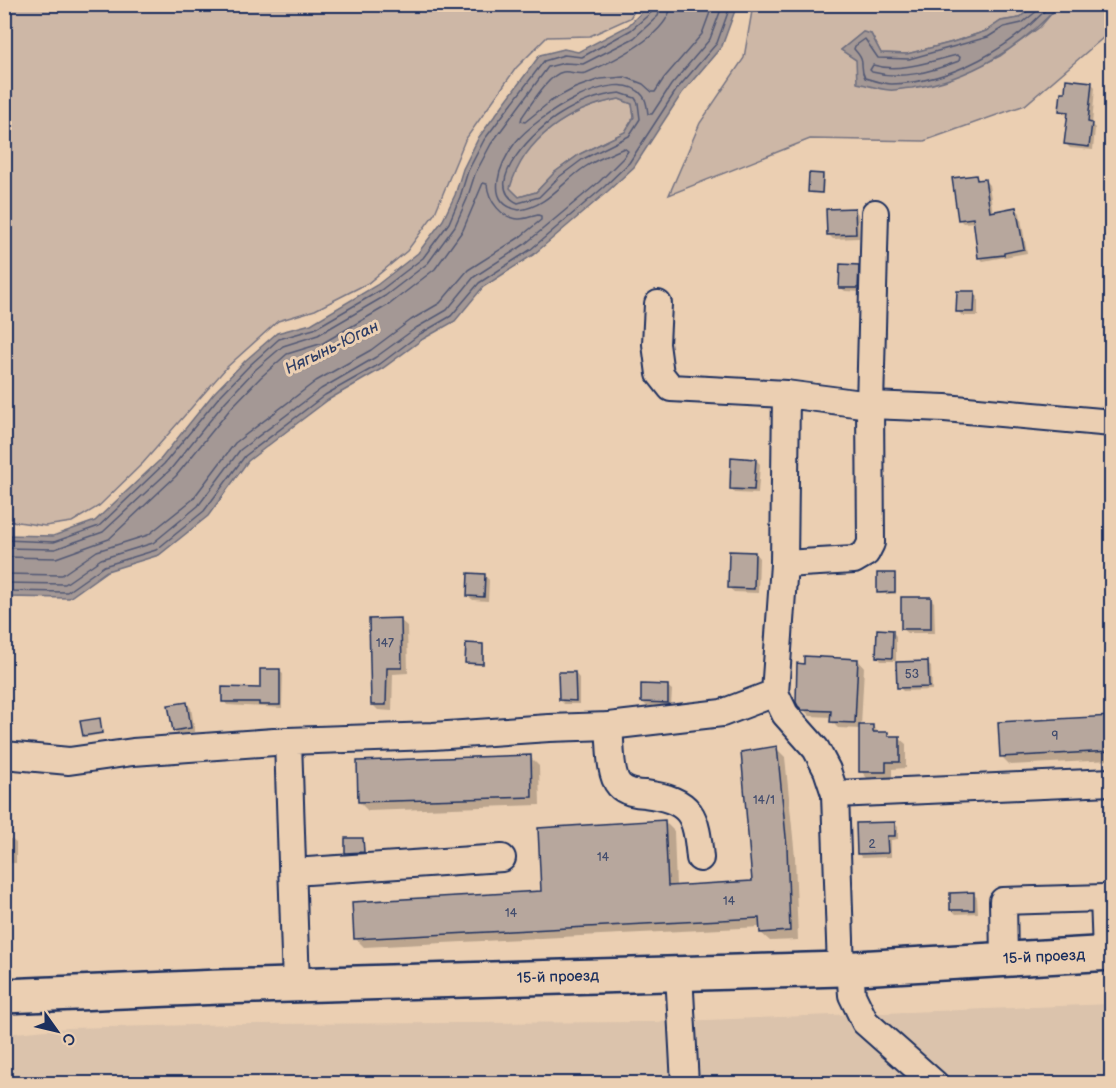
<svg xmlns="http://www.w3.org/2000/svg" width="1116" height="1088" font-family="'Balsamiq Sans',sans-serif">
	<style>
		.built { fill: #dbc3ac }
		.green { fill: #cdb7a6; stroke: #747382; stroke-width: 1.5 }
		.water { fill: #a49895; stroke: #6d6e7f; stroke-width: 1.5; fill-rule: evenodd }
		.shadow { fill: #0003 }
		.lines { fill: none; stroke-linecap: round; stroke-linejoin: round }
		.shore { stroke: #525974; stroke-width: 1.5 }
		.building { fill: #b7a79d; stroke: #1b2f5e; stroke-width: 1.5 }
		.minor-casing { stroke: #1b2f5e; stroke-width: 30 }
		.major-casing { stroke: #1b2f5e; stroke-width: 38 }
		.minor { stroke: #ebcfb2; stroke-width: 26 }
		.major { stroke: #ebcfb2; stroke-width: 33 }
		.labels { text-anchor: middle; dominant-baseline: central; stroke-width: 6; stroke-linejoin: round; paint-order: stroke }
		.number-label { font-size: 12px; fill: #424d6e }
		.street-label { font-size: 15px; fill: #1b2f5e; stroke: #ebcfb2 }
		.water-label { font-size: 16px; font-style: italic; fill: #303f66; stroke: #ebcfb2 }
	</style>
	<rect width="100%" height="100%" fill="#ebcfb2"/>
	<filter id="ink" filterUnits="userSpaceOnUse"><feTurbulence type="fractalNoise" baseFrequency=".0167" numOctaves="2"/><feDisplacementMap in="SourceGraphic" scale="12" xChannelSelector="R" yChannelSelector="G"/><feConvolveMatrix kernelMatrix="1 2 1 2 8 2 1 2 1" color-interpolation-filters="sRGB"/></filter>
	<g filter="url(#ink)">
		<path class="built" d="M1111,1004v79l-1106,1v-50l63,-6 169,-4 417,-2z"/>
		<g class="green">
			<path d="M5,4h633v1l-8,13 -40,18 -43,1 -31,31 -51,72 -30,73 -28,38 -39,32 -53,27 -37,11 -51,46 -84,96 -44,43 -27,16 -27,4 -40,-6z"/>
			<path d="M811,4l225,1 -17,13 -18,3 -15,10 -33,11 -46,12 -26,-1 -10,-19 -8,-2 -22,18 15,10 111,12 33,-16 40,-29 19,-22h52v26l-86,74 -101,36 -114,-2 -141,56 31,-72 44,-65 9,-53 58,3z"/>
			<path d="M619,99l13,5 2,13 -9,15 -45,22 -25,18 -19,20 -17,5 -10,-9c5,-13 9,-28 18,-38 24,-27 57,-45 92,-51z"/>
		</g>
		<g class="water">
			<path d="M1036,4l23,1c-37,42 -90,75 -147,83 -7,0 -16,3 -23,2 -11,-1 -22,-5 -32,-7l-1,-23 -15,-10 22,-18 8,2 10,19 26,1 46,-12 33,-11 15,-10 18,-3z"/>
			<path d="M649,5h88l-15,41 -40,47 -48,74 -26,24 -75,64 -50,32 -28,34 -32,18 -40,29 -55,32 -41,31 -39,30 -40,55 -49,39 -52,16 -38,27 -64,-1v-62l48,1 42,-15 65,-61 54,-67 32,-33 31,-27 34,-9 66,-39 41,-32 25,-33 12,-25 8,-26 16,-32 61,-82 24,-6 14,3 50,-26zM619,99l13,5 2,13 -9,15 -45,22 -25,18 -19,20 -17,5 -9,-9c14,-50 60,-80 109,-89z"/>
		</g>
		<g class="shadow">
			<path d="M1091,83l4,4 -3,38 3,3 -2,22 -23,-2 -4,-4 3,-29 -5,-1 -4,-4z"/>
			<path d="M823,175l1,2 -1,17 -12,-1 -2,-2z"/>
			<path d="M975,176l5,5h5l4,4 4,28 23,-4 4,4 7,40 -44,8 -4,-4 -4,-35 -12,1 -4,-4z"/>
			<path d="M854,209l4,5 1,24 -26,1 -4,-4z"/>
			<path d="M858,266l4,4 -1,22 -16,-1 -5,-4z"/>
			<path d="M974,292l4,5v19h-16l-4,-5z"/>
			<path d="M756,460l4,4 -2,30 -23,-1 -4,-5z"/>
			<path d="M755,553l4,5 -1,35 -24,-1 -5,-4z"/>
			<path d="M894,575l2,1v18h-16l-2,-2z"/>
			<path d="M485,576l4,4 -1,21 -15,-1 -5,-4z"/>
			<path d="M930,598l4,4 1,31h-28l-5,-4z"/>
			<path d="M400,620l7,6 1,47 -15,1 -1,37 -14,-1 -6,-6z"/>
			<path d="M892,631l4,5v25h-15l-4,-5z"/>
			<path d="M483,645l1,2v18l-16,-1 -1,-2z"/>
			<path d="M858,660l6,7 -3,59h11l8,8 19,4 7,6v24l-14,1v9h-25l-6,-7v-42l-23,-1 -6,-6v-5l-22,-1 -7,-7z"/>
			<path d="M927,663l4,4 1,23 -29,1 -4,-4z"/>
			<path d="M279,671l4,3 -1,34 -55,-3 -3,-4 37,-11z"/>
			<path d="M575,673l4,5v26h-15l-4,-4z"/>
			<path d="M667,686l5,4 -1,16h-24l-5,-4z"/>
			<path d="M187,704l4,4 4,24 -17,3 -4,-5z"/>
			<path d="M1112,718v42l-102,5 -9,-9z"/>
			<path d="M99,720l4,14 -17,3 -2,-2z"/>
			<path d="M776,748l9,9 10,100 3,83 -28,1 -9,-8v-6l-397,20 -8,-8 187,-46 122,-71 9,9 2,56 78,-4z"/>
			<path d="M530,757l9,9 1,39 -172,6 -9,-9z"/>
			<path d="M894,823l4,4v12l-7,1v17l-29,1 -4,-5z"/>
			<path d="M4,839h7l5,4v20h-12z"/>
			<path d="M363,839l2,14 -17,1 -1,-1z"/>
			<path d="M973,893l4,5 1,15 -22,1 -4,-4z"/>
			<path d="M1105,1018h7v28l-7,-4z"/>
			<path d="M1009,1079l43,5h-44z"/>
		</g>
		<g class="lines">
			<g class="shore">
				<path d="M671,4c-1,31 -60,58 -85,69 -8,2 -15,-2 -23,-1 -14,2 -33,34 -41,45l-1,4 4,1 26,-21 24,-13 25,-9 25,-2 18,7 9,8h3l9,-14 38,-44 11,-30"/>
				<path d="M1039,4l-2,7 -15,12 -18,4 -16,10 -79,22 -31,-1 -13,-19 -10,7 -1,3c14,15 4,16 11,29 8,2 18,6 27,6 60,-2 120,-36 159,-80"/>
				<path d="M957,55l3,2 -1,4c-29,11 -56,19 -87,11l-2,-2 3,-5c27,8 57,-4 84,-10z"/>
				<path d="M620,93l15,5 3,5 2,16 -11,17 -46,23 -24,18 -20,20 -21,6c-40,-19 21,-76 41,-88 19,-12 40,-20 61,-22z"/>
				<path d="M4,540l50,2 45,-16 65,-62 55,-67 31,-32 29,-26 35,-10 67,-39 42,-32 26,-35 11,-26 8,-26 16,-31 60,-79 20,-6 18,2 49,-27 22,-19 1,-7"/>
				<path d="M4,548l51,1 48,-17 67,-62 55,-68 30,-32 28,-24 35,-11 67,-39 43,-33 27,-37 12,-27 8,-25 16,-30 57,-77 16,-4 19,1 51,-26 24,-22 4,-12"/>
				<path d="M4,557l52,1 53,-19 67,-63 55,-68 30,-31 26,-23 36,-11 67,-39 45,-35 28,-39 20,-47 4,1c1,16 15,36 33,35 6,0 12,-3 18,-4l3,1v4l-21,17 -52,33 -28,33 -29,17 -40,30 -55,31 -81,62 -43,57 -44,35 -51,16 -35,24 -58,-1"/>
				<path d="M4,583l61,1 36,-25 52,-16 45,-37 42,-56 81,-61 55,-32 40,-29 31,-18 27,-33 51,-33 74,-62 24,-24 5,-7 -4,-3c-13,6 -27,11 -39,19 -23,15 -38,40 -66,43 -37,-7 -18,-48 -4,-67 18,-24 103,-81 128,-47 4,5 4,12 5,18h4l19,-29 39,-46 13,-35"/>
				<path d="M4,591l63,1 37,-26 52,-16 48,-39 41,-55 80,-61 55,-31 40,-30 31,-18 28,-33 51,-33 74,-63 25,-24 48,-74 40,-46 14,-39"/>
			</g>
		</g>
		<g class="building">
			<path d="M1066,79l26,3 -4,40 4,1 -3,24 -25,-3 4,-32 -9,-1 2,-19h4z"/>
			<path d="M809,173l14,1 -1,19 -14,-1z"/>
			<path d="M976,175l1,5 8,-1 5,33 26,-5 8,42 -20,4v2l-26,3 -5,-40 -15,2 -6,-42z"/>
			<path d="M855,208l1,26 -29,1 -1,-26z"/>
			<path d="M840,264l19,1 -1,23h-19z"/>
			<path d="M957,291h18l-1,21h-18z"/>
			<path d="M731,457l25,2 -2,31 -24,-1z"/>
			<path d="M729,551l26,1 -1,37 -26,-1z"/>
			<path d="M468,573l17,1 -1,23 -17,-1z"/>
			<path d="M877,573h18v19l-18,1z"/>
			<rect x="901" y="597" width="30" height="32"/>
			<path d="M401,618l1,50h-15l-1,37h-15l-2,-86z"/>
			<path d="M877,629l16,1 -1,28 -16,-1z"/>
			<path d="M466,643l17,1v20l-18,-1z"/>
			<path d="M804,656l54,3 -3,64 -25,-1 1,-11 -29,-1 -4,-4 -2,-4 1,-39 7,1z"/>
			<path d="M928,661l1,26 -32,1 -1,-26z"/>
			<path d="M260,669h20v36h-21v-3h-37v-15l38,1z"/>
			<path d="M558,672h17l1,29 -17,-1z"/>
			<path d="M641,684l27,1v18l-27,-1z"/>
			<path d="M187,702l4,26 -18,3 -5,-26z"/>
			<path d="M1112,716v35l-112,6 -2,-35z"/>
			<path d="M100,718l2,15 -19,3 -3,-15z"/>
			<path d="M859,725h14v7h15v4h12v26h-14v10h-27z"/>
			<path d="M777,746l10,101 3,84 -30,2 -1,-15 -405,21 -2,-37 189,-11 -3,-63 127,-8 3,66 84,-5 -11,-129z"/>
			<path d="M531,755l1,42 -174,5 -1,-41z"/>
			<path d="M895,822v14h-8l1,17 -31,1 -1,-31z"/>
			<path d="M345,838h18l1,14 -19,1z"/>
			<path d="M974,892v18h-24v-17z"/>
		</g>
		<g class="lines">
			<defs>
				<g id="minor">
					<path d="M658,304l-2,40 4,30 11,14 115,6"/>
					<path d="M784,564l70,-4 12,-7 5,-10 -1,-138 5,-192"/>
					<path d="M775,693l10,21 31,35 11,21 8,24"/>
					<path d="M609,726c2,16 0,48 10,59 6,7 18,9 26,9 48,6 51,22 55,64"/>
					<path d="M4,755l65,6 64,-9 155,-11"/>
					<path d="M293,872l209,-14"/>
					<path d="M1004,959l-1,-58 101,-3 2,55"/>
					<path d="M850,968l2,27 13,27 70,62"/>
					<path d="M841,969l-6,-175 277,-12"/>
					<path d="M679,973l6,111"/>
					<path d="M296,985l-8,-244 145,-5 116,-8 60,-2 113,-13 53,-20 9,-129 2,-170 84,11 75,3 167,15"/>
				</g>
				<path id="major" d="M4,996l215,-9 622,-18 271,-16"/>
			</defs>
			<use href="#minor" class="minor-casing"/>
			<use href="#major" class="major-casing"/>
			<use href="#minor" class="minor"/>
			<use href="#major" class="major"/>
		</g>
	</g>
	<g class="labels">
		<g class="number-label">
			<text x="385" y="643">147</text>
			<text x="912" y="674">53</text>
			<text x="1055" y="736">9</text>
			<text x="764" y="800">14/1</text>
			<text x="872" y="844">2</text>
			<text x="603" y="857">14</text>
			<text x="729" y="901">14</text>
			<text x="511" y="913">14</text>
		</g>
		<g class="street-label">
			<text transform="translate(1044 957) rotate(-3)">15-й проезд</text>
			<text transform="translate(558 977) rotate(-2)">15-й проезд</text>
		</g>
		<g class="water-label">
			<text transform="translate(332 348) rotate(-26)">Нягынь-Юган</text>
		</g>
	</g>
	<rect width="1116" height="1088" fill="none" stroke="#ebcfb2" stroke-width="24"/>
	<rect x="12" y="12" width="1092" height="1064" fill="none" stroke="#1b2f5e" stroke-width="2" filter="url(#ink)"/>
	<g transform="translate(57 1031) rotate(124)" stroke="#ebcfb2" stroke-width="4.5" paint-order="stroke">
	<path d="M0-4.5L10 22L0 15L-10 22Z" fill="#1b2f5e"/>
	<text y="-9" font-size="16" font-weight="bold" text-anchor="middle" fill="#1b2f5e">С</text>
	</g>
</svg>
